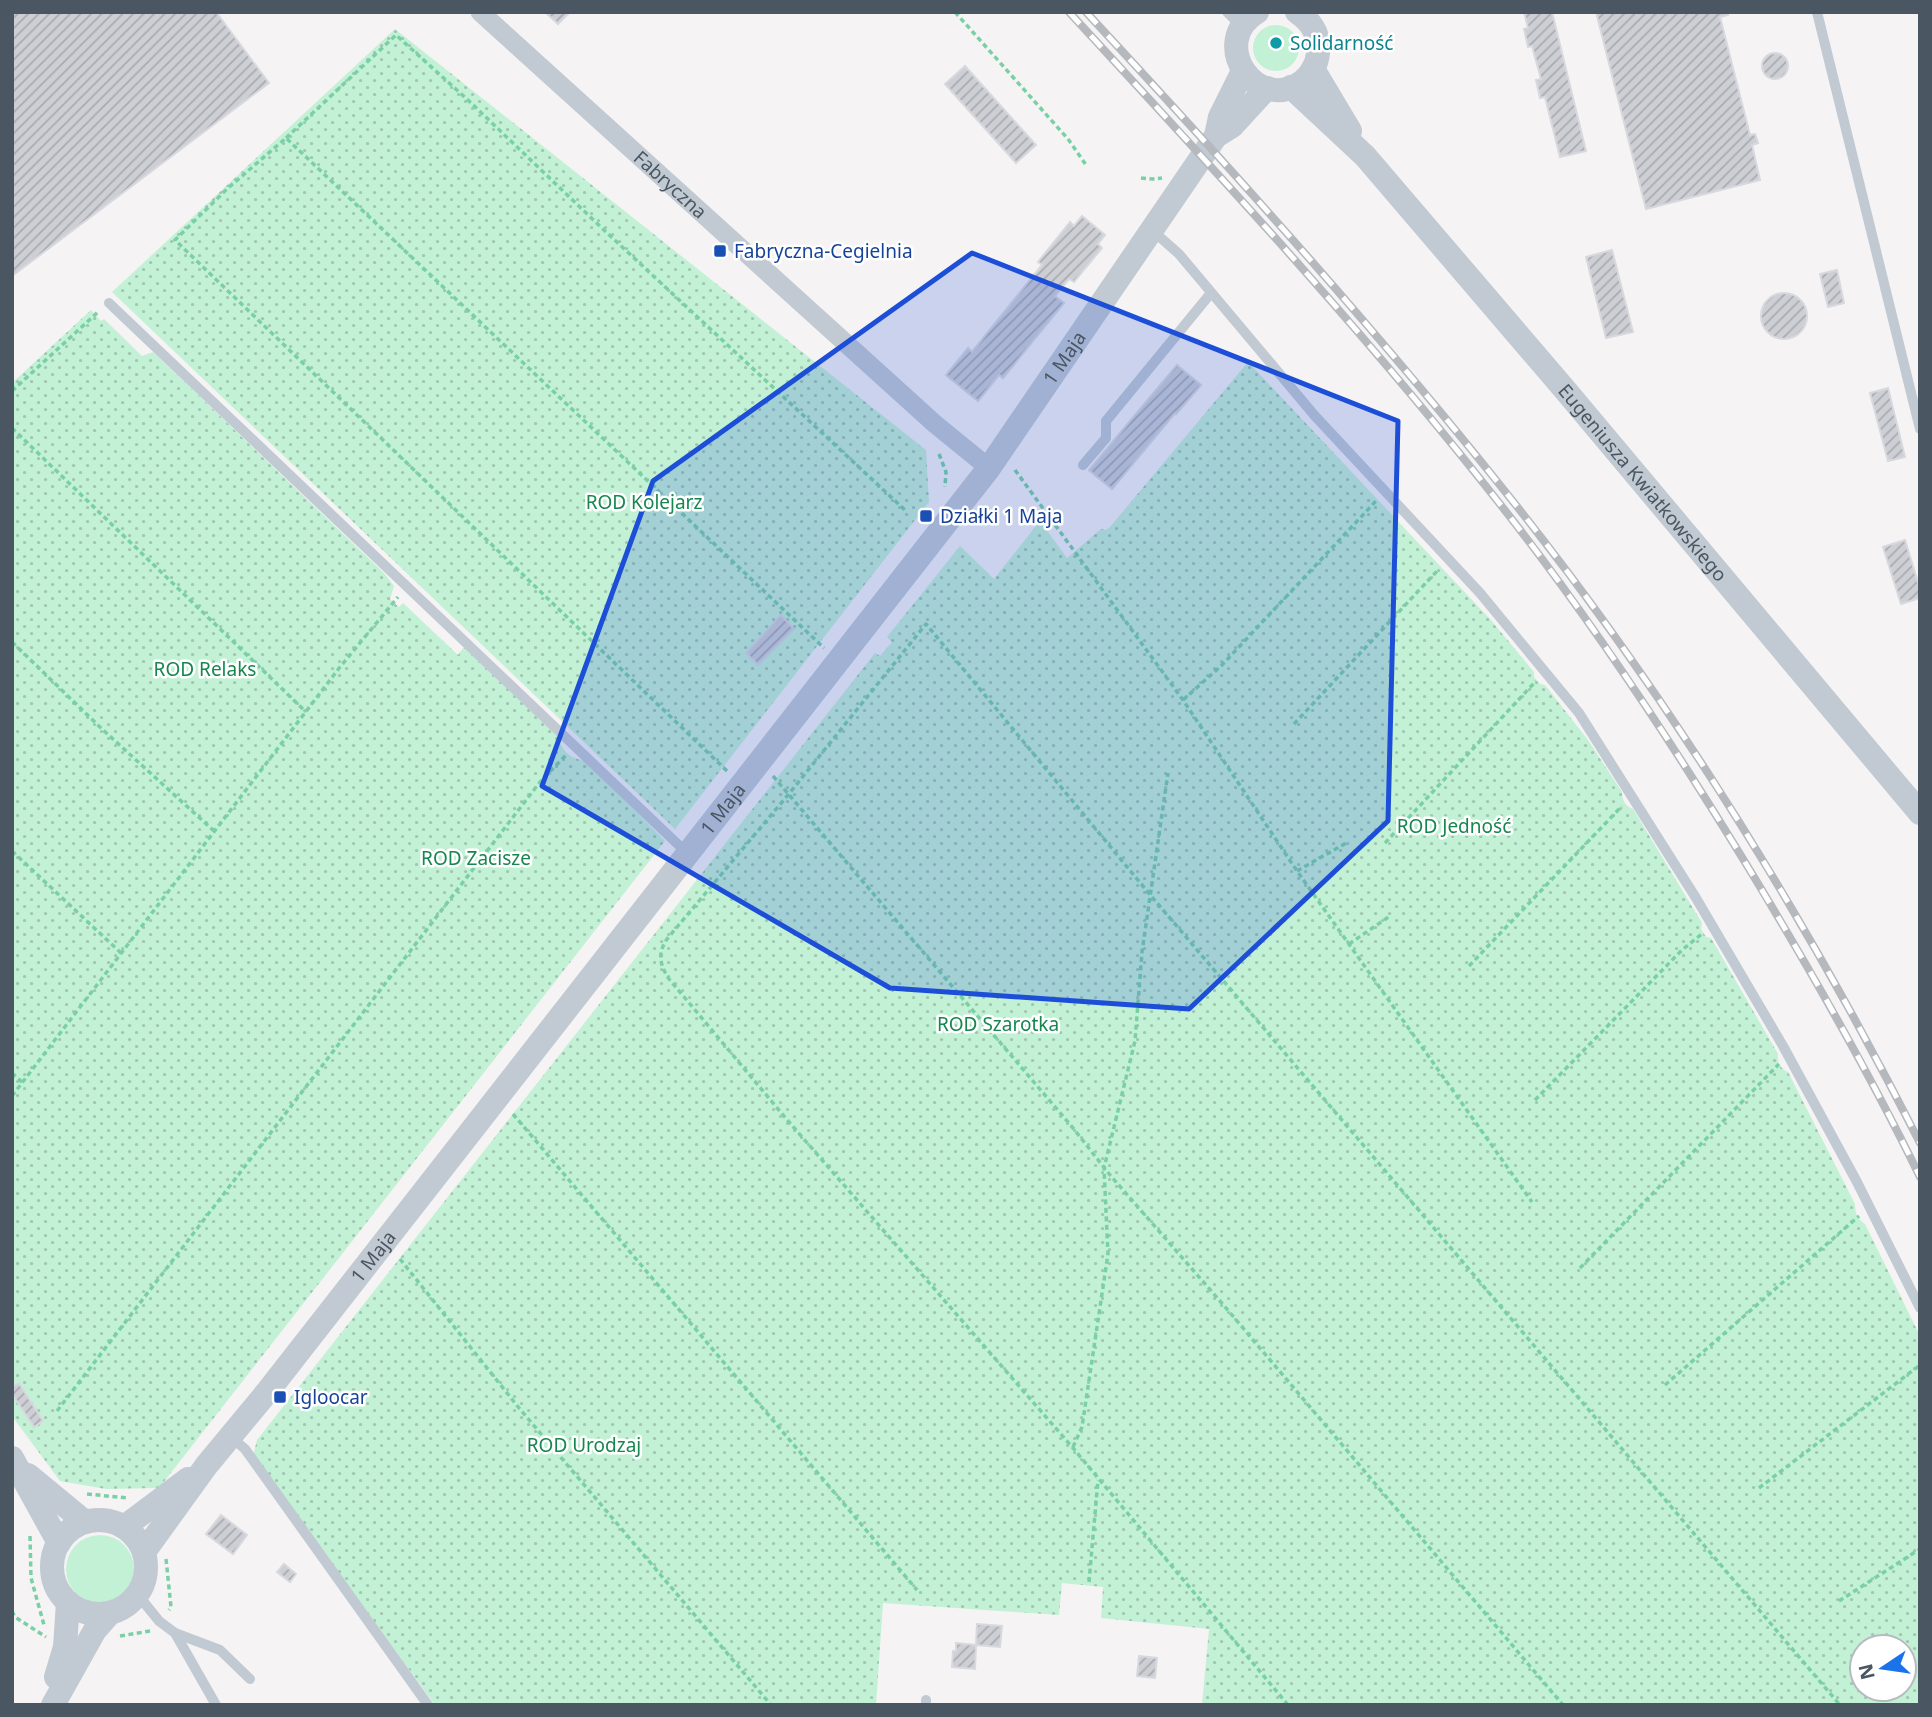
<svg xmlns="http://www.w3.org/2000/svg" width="1932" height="1717" font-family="'Noto Sans',sans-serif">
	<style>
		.green { fill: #c3f1d5 }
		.garden { fill: url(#garden-dots); fill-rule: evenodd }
		.building { fill: url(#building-hatch); stroke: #d7d9de; stroke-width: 2 }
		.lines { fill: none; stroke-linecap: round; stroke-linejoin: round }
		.path { stroke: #7ad0a6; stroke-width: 3.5; stroke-dasharray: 5 3.5; stroke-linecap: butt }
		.service { stroke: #c1cad2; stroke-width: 10 }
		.minor { stroke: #c1cad2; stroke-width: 19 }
		.tertiary { stroke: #c1cad2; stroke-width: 24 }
		.rail-casing { stroke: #b5b8bd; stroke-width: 8 }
		.rail { stroke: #fff; stroke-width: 5; stroke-dasharray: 16; stroke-linecap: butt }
		.marked { fill: #1d4ed8; fill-opacity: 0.2; stroke: #1d4ed8; stroke-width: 5; stroke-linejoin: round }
		.culture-dot { fill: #0f9aa8; stroke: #fff; stroke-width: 2.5 }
		.transit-dot { fill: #1a4fb4; stroke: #fff; stroke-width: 2.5 }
		.labels { text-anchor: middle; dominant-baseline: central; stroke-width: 5; stroke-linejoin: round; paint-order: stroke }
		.culture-label { font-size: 19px; fill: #0d838f; stroke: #fff; text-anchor: start }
		.street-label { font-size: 19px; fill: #4a5661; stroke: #fff }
		.transit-label { font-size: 19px; fill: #164399; stroke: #fff; text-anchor: start }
		.park-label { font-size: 19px; fill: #17864f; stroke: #fff }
	</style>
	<defs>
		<pattern id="garden-dots" width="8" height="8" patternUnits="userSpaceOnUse" patternTransform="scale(1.75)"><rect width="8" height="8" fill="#c3f1d5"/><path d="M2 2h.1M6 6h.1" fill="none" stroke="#a0c6b0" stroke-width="1.8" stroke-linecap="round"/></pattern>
		<pattern id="building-hatch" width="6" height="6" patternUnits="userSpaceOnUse" patternTransform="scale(1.75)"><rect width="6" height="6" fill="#cdcfd5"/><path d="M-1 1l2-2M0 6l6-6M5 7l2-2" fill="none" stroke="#a8abb0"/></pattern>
	</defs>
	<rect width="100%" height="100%" fill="#f5f3f3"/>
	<g class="green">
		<circle cx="1276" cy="48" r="23"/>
		<circle cx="100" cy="1569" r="34"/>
	</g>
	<g class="garden">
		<path d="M395,29l531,421 3,52 -254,327 -563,-537z"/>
		<path d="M91,310l10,11 3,-2 38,37 11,-4 232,222 9,12 -4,13 9,8 4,-4 55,52 6,-8 93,89c6,16 12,22 29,25l79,80 -506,647 -53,1 -46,-8 -48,-65v-1033z"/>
		<path d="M1248,362l242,257 44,53v5l6,7 5,1 43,55 34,52c0,8 3,14 11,17l69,114 -1,6 5,8 5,1 67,116c-1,9 2,14 10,18l67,132c0,9 2,15 10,20l55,112v369h-718l7,-76 -108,-11 2,-31 -41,-4 -3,32 -176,-12 -7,102h-441l-182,-249 4,-16 618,-787 5,3 12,-14 -5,-5 73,-91 34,33 46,-58 27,37 34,-29 5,1 4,-3zM1862,1647h42v42h-42z"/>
	</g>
	<g class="building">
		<path d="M12,12h204l53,71 -257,193z"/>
		<path d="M545,12h25l-12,12z"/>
		<path d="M1524,12h28l34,139 -26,6 -15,-60 -5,1 -4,-18 5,-1 -9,-33 -4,1 -4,-18 4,-1z"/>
		<path d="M1596,12h132v3l-8,2 30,118 5,-1 3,9 -6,2 8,35 -114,29z"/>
		<circle cx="1775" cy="66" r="13"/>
		<path d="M965,66l71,79 -20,18 -71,-79z"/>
		<path d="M1082,216l23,19 -7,9 4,4 -28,34 -5,-3 -14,17 9,7 -61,75 -4,-3 -21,26 -32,-26 22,-27 4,4 70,-87 -4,-3 32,-40 4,4z"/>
		<path d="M1612,250l21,82 -27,6 -20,-81z"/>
		<path d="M1837,270l7,33 -16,4 -8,-33z"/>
		<circle cx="1784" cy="316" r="23"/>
		<path d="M1177,365l24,20 -25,29 -1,-1 -63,76 -23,-19z"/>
		<path d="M1888,388l17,69 -17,4 -18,-68z"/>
		<path d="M1905,540l15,49v9l-19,6 -18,-57z"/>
		<path d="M781,615l13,14 -36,36 -12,-12z"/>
		<path d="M19,1383l24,38 -9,6 -22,-33v-7z"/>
		<path d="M221,1515l26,20 -14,19 -27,-20z"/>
		<path d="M284,1564l12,10 -6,8 -13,-10z"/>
		<path d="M977,1624l25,2 -2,21 -24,-2z"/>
		<path d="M956,1643l20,2 -1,24 -23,-2 1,-16h3z"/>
		<path d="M1139,1656l18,2 -2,20 -18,-2z"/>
	</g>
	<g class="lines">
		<g class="path">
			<path d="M955,12l113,127 18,26"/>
			<path d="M286,138l110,-103 73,66 136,130 300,279"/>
			<path d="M1141,178l12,1 9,-1"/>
			<path d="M12,391l86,-79"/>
			<path d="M12,428l294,284"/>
			<path d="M939,454l7,18 -1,15"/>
			<path d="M1015,470l168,230 114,171 235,331"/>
			<path d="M12,642l90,87 112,102"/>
			<path d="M1183,700l39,-35 154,-164"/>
			<path d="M1294,724l144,-154"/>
			<path d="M727,771l-552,-531 52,-51 59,-51 538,510"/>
			<path d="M773,776l300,352 37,47 110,126 343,404"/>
			<path d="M1385,843l151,-162"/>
			<path d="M12,851l109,102"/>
			<path d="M1297,871l49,-28"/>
			<path d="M1349,944l41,-28"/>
			<path d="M1469,966l153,-160"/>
			<path d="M12,1073l11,10"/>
			<path d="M12,1096l328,-429 58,-70"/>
			<path d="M1535,1100l147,-150 21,-17"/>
			<path d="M513,1114l404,476"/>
			<path d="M400,1259l119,149 252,297"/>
			<path d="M1580,1268l199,-204"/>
			<path d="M1665,1385l194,-169"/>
			<path d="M57,1411l483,-629 26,-27"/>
			<path d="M1073,1447l9,-20 26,-173 -4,-86 31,-127 7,-89 26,-179"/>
			<path d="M1759,1488l161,-123"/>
			<path d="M87,1494l41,4"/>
			<path d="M30,1536l1,42 13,47"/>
			<path d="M166,1559l5,48 -2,3"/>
			<path d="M1089,1582l9,-102"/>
			<path d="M1839,1601l81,-52"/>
			<path d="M12,1611l3,6 31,20"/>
			<path d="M120,1636l30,-5"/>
			<path d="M1288,1705l-215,-257 -284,-326 -120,-143c-9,-14 -12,-25 -2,-40l121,-144 138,-171 226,273 688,808"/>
		</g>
		<g class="service">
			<path d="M1227,12l15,15"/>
			<path d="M1817,12l103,417"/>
			<path d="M1153,231l26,23 136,162 165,177 99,120 117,185 87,148 74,136 63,126"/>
			<path d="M109,303l578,550"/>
			<path d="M1083,465l23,-27v-17l105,-128"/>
			<path d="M231,1437l14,12 183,256"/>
			<path d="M138,1595l21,26 16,12 41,72"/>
			<path d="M175,1633l45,17 30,29"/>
			<path d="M926,1705v-5"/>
		</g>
		<path class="minor" id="s1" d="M480,12l455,412 54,44"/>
		<g class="tertiary">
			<path d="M1257,12c-50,30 0,104 46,69 8,-7 14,-17 15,-28 2,-18 -6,-31 -21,-41"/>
			<path d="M1313,69l37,62"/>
			<path id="s2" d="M1291,87l74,69 201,235 354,422"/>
			<path d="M1216,136l4,-19 23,-46"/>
			<path d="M12,1458l47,85"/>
			<path d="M28,1475l57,47"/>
			<circle cx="99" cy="1567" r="47"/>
			<path d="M124,1527l64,-48"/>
			<path id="s3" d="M144,1552l62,-86 62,-75 721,-923 227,-332 16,-10 35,-38"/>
			<path d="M56,1677l9,-30 3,-45"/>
			<path d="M53,1705l42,-75 15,-17"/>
		</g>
		<defs>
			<g id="rail">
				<path d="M1069,12c153,166 307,332 445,510 86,111 164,230 237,350 60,99 118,200 169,305"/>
				<path d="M1086,12c149,161 297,325 433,497 155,196 288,411 401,634"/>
			</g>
		</defs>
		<use href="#rail" class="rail-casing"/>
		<use href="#rail" class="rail"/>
	</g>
	<path class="marked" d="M972,253l426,168 -10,400 -199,188 -299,-21 -348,-202 111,-305z"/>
	<circle class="culture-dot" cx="1276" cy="43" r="7"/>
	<g class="transit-dot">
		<rect x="713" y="244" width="14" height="14" rx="3.5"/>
		<rect x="919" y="509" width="14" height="14" rx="3.5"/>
		<rect x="273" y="1390" width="14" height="14" rx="3.5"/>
	</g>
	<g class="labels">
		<g class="culture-label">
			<text x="1290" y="43">Solidarność</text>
		</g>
		<g class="street-label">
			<text stroke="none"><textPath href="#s1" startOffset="257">Fabryczna</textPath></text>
			<text stroke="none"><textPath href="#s3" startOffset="1508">1 Maja</textPath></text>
			<text stroke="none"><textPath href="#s2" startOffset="530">Eugeniusza Kwiatkowskiego</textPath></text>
			<text stroke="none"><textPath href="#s3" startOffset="942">1 Maja</textPath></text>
			<text stroke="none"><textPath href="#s3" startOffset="374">1 Maja</textPath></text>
		</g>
		<g class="transit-label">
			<text x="734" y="251">Fabryczna-Cegielnia</text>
			<text x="940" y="516">Działki 1 Maja</text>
			<text x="294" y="1397">Igloocar</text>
		</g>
		<g class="park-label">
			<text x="644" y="502">ROD Kolejarz</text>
			<text x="205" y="669">ROD Relaks</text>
			<text x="1454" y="826">ROD Jedność</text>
			<text x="476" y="858">ROD Zacisze</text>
			<text x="998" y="1024">ROD Szarotka</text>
			<text x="584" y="1445">ROD Urodzaj</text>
		</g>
	</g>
	<rect width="1932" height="1717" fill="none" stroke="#4a5661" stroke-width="28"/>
	<g transform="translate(1883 1668) rotate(257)"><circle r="33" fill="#ffffff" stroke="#b7bbc0" stroke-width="2"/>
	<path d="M0-5L12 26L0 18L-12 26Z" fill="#1a73e8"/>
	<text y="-10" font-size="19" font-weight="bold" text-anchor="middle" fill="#4a5661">N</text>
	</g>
</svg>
